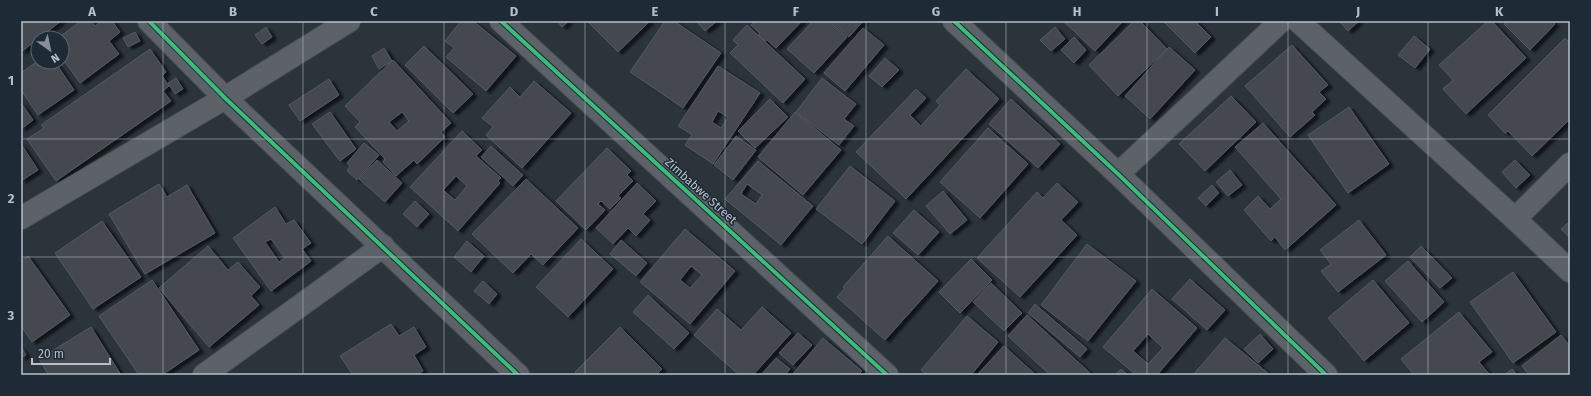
<svg xmlns="http://www.w3.org/2000/svg" width="1591" height="396" font-family="'Fira Sans',sans-serif">
	<style>
		.building { fill: #444a50; stroke: #535a62; fill-rule: evenodd; filter: url(#shadow) }
		.lines { fill: none; stroke-linecap: round; stroke-linejoin: round }
		.minor-casing { stroke: #494f55; stroke-width: 24 }
		.minor { stroke: #5c6268; stroke-width: 22 }
		.cycleway-casing { stroke: #1e2a36; stroke-width: 6 }
		.cycleway { stroke: #3abd76; stroke-width: 4 }
		.grid { fill: none; stroke: #b6c0cb; stroke-width: 1; stroke-opacity: 0.55 }
		.labels { text-anchor: middle; dominant-baseline: central; stroke-width: 3; stroke-linejoin: round; paint-order: stroke }
		.street-label { font-size: 12px; fill: #b6c0cb; stroke: #1e2a36 }
		.neatline { fill: none; stroke: #b6c0cb; stroke-width: 1.5 }
		.grid-label { font-size: 13px; text-anchor: middle; font-weight: bold; fill: #b6c0cb }
	</style>
	<defs>
		<filter id="shadow"><feDropShadow dx="4.5" dy="2.5" stdDeviation="1" flood-color="#0009"/></filter>
	</defs>
	<rect width="100%" height="100%" fill="#2b333b"/>
	<g class="building">
		<path d="M21,21h40l-40,31z"/>
		<path d="M81,21h10l4,5 7,-5h10l8,11 -11,9 10,13 -39,29 -18,-25v-20h-4z"/>
		<path d="M461,21h12l43,35 -30,35 -40,-34 8,-9 -9,-7z"/>
		<path d="M557,21h12l-7,6z"/>
		<path d="M587,21h63l-32,31z"/>
		<path d="M665,21h9l47,32 -38,55 -53,-36z"/>
		<path d="M696,21h21l-12,10z"/>
		<path d="M755,21h47l-26,27 -9,-8 -2,1 -7,-6 2,-1 -9,-9z"/>
		<path d="M813,21h16l18,16 -33,36 -27,-24z"/>
		<path d="M831,21h32l-14,16z"/>
		<path d="M1063,21h60l-28,30z"/>
		<path d="M1134,21h6l27,28 -49,47 -29,-31z"/>
		<path d="M1163,21h32l16,16 -16,16z"/>
		<path d="M1339,21h20l-11,10z"/>
		<path d="M1488,21h4l34,37 -60,56 -23,-25 10,-9 -14,-15z"/>
		<path d="M1507,21h45l3,3 -25,26 -26,-26z"/>
		<path d="M747,25l58,54 -22,24 -53,-50 8,-8 -5,-5z"/>
		<path d="M266,27l6,10 -10,7 -7,-9z"/>
		<path d="M1055,27l10,12 -14,12 -11,-11z"/>
		<path d="M863,28l21,17 -39,46 -21,-18z"/>
		<path d="M135,32l5,9 -12,6 -5,-9z"/>
		<path d="M1414,36l16,13 -15,19 -17,-13z"/>
		<path d="M1074,37l12,13 -12,13 -13,-13z"/>
		<path d="M1565,38l5,5v76l-38,37 -24,-25 -3,2 -17,-18z"/>
		<path d="M1292,45l36,40 -9,7 7,7 -14,13 3,3 -25,22 -45,-51z"/>
		<path d="M424,46l49,48 -20,19 -48,-48z"/>
		<path d="M1169,47l26,23 -45,49 -25,-23z"/>
		<path d="M384,48l8,13 -13,8 -7,-13z"/>
		<path d="M150,49l16,23 -4,4 7,10 -6,5 8,10 -115,80 -29,-42 17,-11 -3,-3z"/>
		<path d="M885,58l14,12 -17,17 -13,-11z"/>
		<path d="M393,60l58,63 -10,9 4,5 -28,27 -3,-4 -18,16 -13,-14 2,-3 -30,-32 5,-5 -15,-16zM402,112l7,9 -12,10 -8,-9z"/>
		<path d="M38,61l17,1 19,28 -36,25 -17,-25v-17z"/>
		<path d="M718,66l42,27 -47,71 -28,-19 7,-10 -14,-9zM718,111l10,6 -7,11 -9,-6z"/>
		<path d="M966,69l33,30 -93,100 -50,-47 60,-63 10,9 -16,17 11,11 19,-21 -4,-4z"/>
		<path d="M176,78l7,11 -8,5 -7,-11z"/>
		<path d="M822,78l34,26 -12,15 10,7 -15,19 -43,-33z"/>
		<path d="M329,79l10,16 -39,26 -11,-16z"/>
		<path d="M534,81l37,32 -49,55 -36,-33 7,-8 -11,-9 28,-31 10,10z"/>
		<path d="M1231,96l25,26 -51,49 -26,-27z"/>
		<path d="M770,99l18,18 -33,31 -17,-17z"/>
		<path d="M1011,99l49,45 -22,24 -49,-44z"/>
		<path d="M21,103l12,17 -12,9z"/>
		<path d="M1349,107l40,57 -41,29 -40,-58z"/>
		<path d="M330,112l26,37 -16,12 -28,-37z"/>
		<path d="M795,112l46,38 -38,45 -45,-38z"/>
		<path d="M1263,123l73,82 -51,45 -10,-13 -4,4 -27,-31 14,-14 12,13 11,-10 -46,-52z"/>
		<path d="M988,128l40,36 -48,54 -40,-36z"/>
		<path d="M462,131l20,19 -6,6 25,22 -3,3 2,2 -42,48 -48,-44zM456,176l11,10 -12,14 -12,-10z"/>
		<path d="M736,136l20,14 -23,30 -19,-15z"/>
		<path d="M364,143l15,12 -22,25 -10,-9 3,-5 -3,-3z"/>
		<path d="M21,144l17,26 -17,11z"/>
		<path d="M491,146l32,29 -10,11 -32,-29z"/>
		<path d="M607,148l24,23 -4,4 6,6 -15,15 3,2 -11,11 -9,-8 -3,3 7,6 -19,20 -30,-29z"/>
		<path d="M377,160l25,23 -17,19 -26,-23z"/>
		<path d="M1515,160l15,15 -14,13 -14,-16z"/>
		<path d="M758,161l55,45 -32,39 -56,-46zM747,184l15,11 -6,9 -15,-10z"/>
		<path d="M850,166l45,35 -33,43 -46,-35z"/>
		<path d="M1230,170l12,15 -14,11 -12,-14z"/>
		<path d="M526,179l52,49 -35,37 -12,-11 -18,19 -41,-39z"/>
		<path d="M637,183l19,18 -13,13 7,6 -14,16 -8,-8 -15,16 -17,-16z"/>
		<path d="M1057,183l21,19 -17,18 16,15 -57,62 -43,-39 60,-66 6,6z"/>
		<path d="M159,184l8,13 20,-12 28,48 -70,41 -36,-60z"/>
		<path d="M1212,185l7,8 -13,13 -8,-8z"/>
		<path d="M943,191l24,29 -17,14 -24,-28z"/>
		<path d="M415,201l14,13 -12,13 -14,-13z"/>
		<path d="M275,207l11,17 8,-4 17,23 -9,6 9,12 -40,30 -38,-53zM271,239l14,19 -6,4 -14,-20z"/>
		<path d="M914,210l25,22 -21,23 -25,-22z"/>
		<path d="M1359,220l27,35 -48,37 -17,-21 10,-7 -11,-14z"/>
		<path d="M102,221l39,56 -48,32 -38,-56z"/>
		<path d="M1570,221v17l-9,-9z"/>
		<path d="M685,229l50,42 -45,53 -50,-42zM691,266l11,9 -12,13 -10,-8z"/>
		<path d="M888,236l50,45 -53,59 -48,-43 8,-9 -2,-1z"/>
		<path d="M581,239l32,30 -45,48 -32,-30z"/>
		<path d="M621,240l26,23 -11,13 -26,-22z"/>
		<path d="M467,241l17,15 -13,16 -17,-15z"/>
		<path d="M1087,244l49,37 -48,60 -47,-36z"/>
		<path d="M208,246l20,24 10,-8 22,25 -9,9 8,9 -50,42 -50,-59z"/>
		<path d="M1421,246l31,32 -12,10 -30,-31z"/>
		<path d="M28,256l42,59 -38,27 -11,-16v-65z"/>
		<path d="M971,259l21,21 -32,33 -21,-21z"/>
		<path d="M1408,261l36,41 -22,20 -37,-41z"/>
		<path d="M1513,272l43,60 -43,31 -43,-61z"/>
		<path d="M1190,279l35,31 -18,20 -35,-31z"/>
		<path d="M152,280l47,70 -37,25h-23l-40,-59z"/>
		<path d="M1373,280l36,43 -45,38 -36,-43z"/>
		<path d="M483,281l14,13 -8,10 -15,-13z"/>
		<path d="M991,283l31,30 -18,18 -31,-29z"/>
		<path d="M1152,289l45,39 -40,47h-21l-33,-28zM1148,334l15,14 -15,16 -15,-13z"/>
		<path d="M648,295l41,38 -15,16 -41,-37z"/>
		<path d="M1035,304l52,45 -7,8 -52,-44z"/>
		<path d="M762,307l29,26 -38,42h-14l-45,-40 23,-26 24,21z"/>
		<path d="M1459,312l33,40 -13,10 11,13h-76l-13,-16z"/>
		<path d="M1027,315l63,58 -1,2h-39l-42,-39z"/>
		<path d="M967,316l31,26 -27,33h-44l-6,-5z"/>
		<path d="M391,324l8,12 15,-9 12,20 -12,8 9,16 -7,4h-63l-13,-19z"/>
		<path d="M91,327l30,48h-75l2,-1 -9,-15z"/>
		<path d="M620,327l42,42 -6,6h-78l-3,-3z"/>
		<path d="M798,333l14,12 -19,20 -14,-12z"/>
		<path d="M1260,334l13,15 -15,14 -14,-14z"/>
		<path d="M1561,335l9,11v29h-41l-7,-9z"/>
		<path d="M823,338l39,33 -4,4h-66z"/>
		<path d="M1225,338l44,36 -1,1h-75z"/>
		<path d="M1004,346l32,29h-59z"/>
		<path d="M21,347l5,8 -5,3z"/>
		<path d="M776,358l14,11 -5,6h-24z"/>
		<path d="M1121,369l7,6h-13z"/>
		<path d="M1512,369l5,6h-13z"/>
	</g>
	<g class="lines">
		<defs>
			<g id="minor">
				<path d="M149,21l76,77 293,277"/>
				<path d="M501,21l386,354"/>
				<path d="M954,21l164,153 208,201"/>
				<path d="M1298,21l217,198 55,52"/>
				<path d="M1118,174l163,-153"/>
				<path d="M21,218l204,-120 124,-77"/>
				<path d="M1515,219l55,-55"/>
				<path d="M204,375l179,-129"/>
			</g>
		</defs>
		<use href="#minor" class="minor-casing"/>
		<use href="#minor" class="minor"/>
		<defs>
			<g id="cycleway">
				<path d="M149,21l76,77 293,277"/>
				<path d="M501,21l386,354"/>
				<path d="M954,21l164,153 208,201"/>
			</g>
		</defs>
		<use href="#cycleway" class="cycleway-casing"/>
		<use href="#cycleway" class="cycleway"/>
	</g>
	<path class="grid" d="M163,21v354M303,21v354M444,21v354M585,21v354M725,21v354M866,21v354M1006,21v354M1147,21v354M1288,21v354M1428,21v354M21,139h1549M21,257h1549"/>
	<g class="labels">
		<g class="street-label">
			<text transform="translate(701 191) rotate(42)">Zimbabwe Street</text>
		</g>
	</g>
	<rect width="1591" height="396" fill="none" stroke="#1e2a36" stroke-width="44"/>
	<g transform="translate(50 50) rotate(147)"><circle r="19" fill="#1e2a36" stroke="#5b6672"/>
	<path d="M0-3L7 15L0 10L-7 15Z" fill="#858f99"/>
	<text y="-6" font-size="11" font-weight="bold" text-anchor="middle" fill="#b6c0cb">N</text>
	</g>
	<path d="M32 358v6h78v-6" fill="none" stroke="#b6c0cb" stroke-width="2"/>
	<text x="38" y="358" font-size="12" fill="#b6c0cb" stroke="#1e2a36" stroke-width="3" paint-order="stroke">20 m</text>
	<rect x="22" y="22" width="1547" height="352" class="neatline"/>
	<g class="grid-label">
		<text x="92" y="16">A</text>
		<text x="233" y="16">B</text>
		<text x="374" y="16">C</text>
		<text x="514" y="16">D</text>
		<text x="655" y="16">E</text>
		<text x="796" y="16">F</text>
		<text x="936" y="16">G</text>
		<text x="1077" y="16">H</text>
		<text x="1217" y="16">I</text>
		<text x="1358" y="16">J</text>
		<text x="1499" y="16">K</text>
		<text x="11" y="85">1</text>
		<text x="11" y="203">2</text>
		<text x="11" y="320">3</text>
	</g>
</svg>
